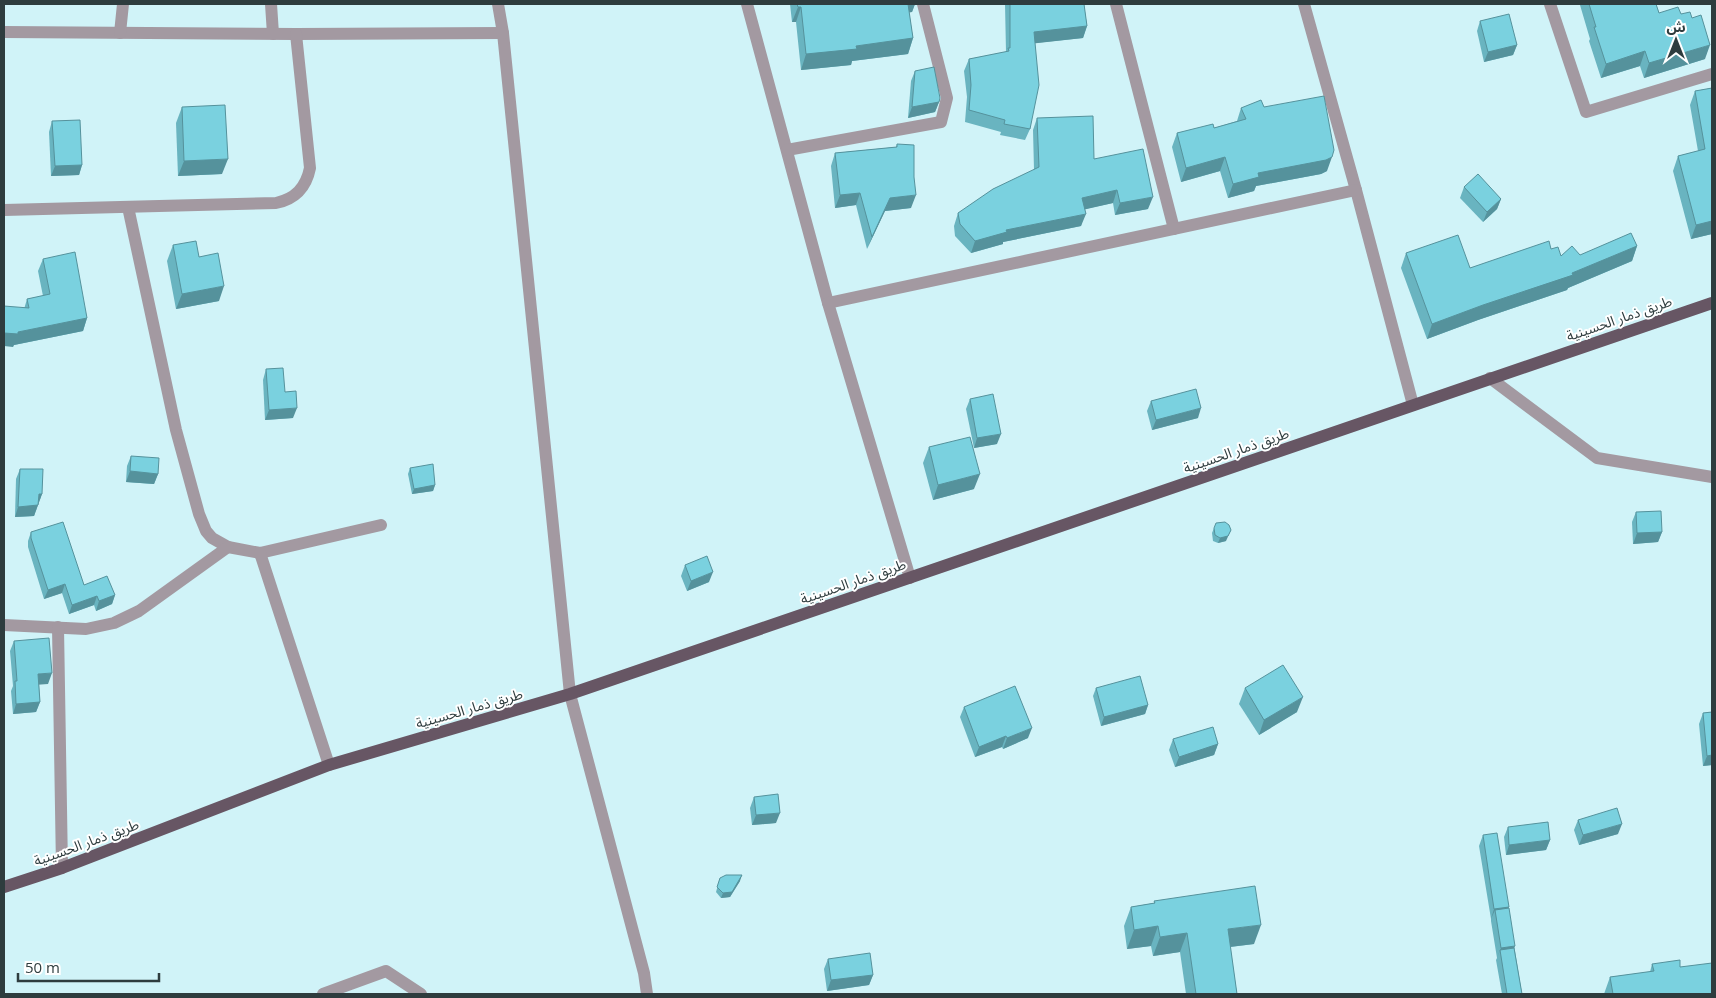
<svg xmlns="http://www.w3.org/2000/svg" width="1716" height="998" font-family="'Open Sans','Noto Sans Arabic',sans-serif">
	<style>
		.lines { fill: none; stroke-linecap: round; stroke-linejoin: round }
		.minor { stroke: #a399a1; stroke-width: 12 }
		.major { stroke: #675664; stroke-width: 12 }
		.wall { fill: #69b4c0 }
		.shaded-wall { fill: #55929c }
		.building { fill: #7ad1df; stroke: #55929c }
		.labels { text-anchor: middle; dominant-baseline: central; stroke-width: 4; stroke-linejoin: round; paint-order: stroke }
		.street-label { font-size: 14px; fill: #2e3c3e; stroke: #fff }
	</style>
	<rect width="100%" height="100%" fill="#d0f3f8"/>
	<g class="lines">
		<g class="minor">
			<path d="M271,4l2,30"/>
			<path d="M498,4l5,29 67,661 74,279 3,21"/>
			<path d="M747,4l81,299"/>
			<path d="M1116,4l58,225"/>
			<path d="M1304,4l52,186 57,215"/>
			<path d="M1550,4l36,108 126,-38"/>
			<path d="M4,32l292,2 207,-1"/>
			<path d="M120,33l3,-29"/>
			<path d="M787,150l154,-28 6,-24 -24,-94"/>
			<path d="M128,207l48,223 23,84 7,17 6,7 16,9 32,6 121,-28"/>
			<path d="M4,210l272,-7c19,-4 30,-15 34,-35l-14,-134"/>
			<path d="M1490,378l107,80 115,19"/>
			<path d="M260,553l69,212"/>
			<path d="M910,578l-82,-275 528,-113"/>
			<path d="M4,625l82,4 28,-6 25,-12 89,-64"/>
			<path d="M58,627l4,241"/>
			<path d="M323,994l63,-23 35,23"/>
		</g>
		<path class="major" d="M4,887l58,-19 267,-103 241,-71 1142,-391"/>
	</g>
	<g class="wall">
		<path d="M790,4h125l-3,8h-3l4,26 -5,16 -56,7 -1,4 -50,5 -5,-48h-4z"/>
		<path d="M1005,4h79l3,22 -4,12 -48,5 -5,86 -5,11 -25,-5 1,-3 -36,-10 2,-25 -3,-26 5,-12 37,-7z"/>
		<path d="M1580,4h76l3,9 22,1 24,45 -61,19 -4,-12 -39,12 -12,-37 1,-2 -10,-34z"/>
		<path d="M1480,21l37,24 -4,10 -29,7 -7,-31z"/>
		<path d="M915,71l24,31 -4,10 -27,6 3,-37z"/>
		<path d="M1712,88v146l-21,5 -18,-68 5,-15 20,-5 -8,-46 5,-14z"/>
		<path d="M182,107l40,67 -44,2 -2,-53z"/>
		<path d="M1264,107l63,64 -6,3 -65,12 -2,5 -26,7 -8,-27 -39,11 -9,-35 5,-14 37,-5 23,-7 4,-13z"/>
		<path d="M1037,118l57,41 54,50 -33,6 -2,-12 -28,6 -4,17 -78,16v2l-32,9 -16,-17 -1,-10 4,-13 76,-43 -1,-40z"/>
		<path d="M52,121l30,44 -3,10 -28,1 -2,-44z"/>
		<path d="M897,144l14,64 -26,3 -18,38 -11,-44 -21,3 -4,-42 4,-13 61,-6z"/>
		<path d="M1464,187l37,12 -4,10 -14,13 -23,-24z"/>
		<path d="M173,245l26,12 20,44 -43,8 -9,-48z"/>
		<path d="M1637,246l-5,15 -64,27 -1,2 -89,30 -51,19 -26,-71 5,-15 64,15 81,-19 10,7 19,-1z"/>
		<path d="M43,259l44,59 -4,13 -69,14 -1,2 14,-48 16,-3 -5,-25z"/>
		<path d="M266,369l19,23 8,26 -28,2 -2,-40z"/>
		<path d="M970,399l27,45 -23,4 -8,-39z"/>
		<path d="M1151,401l47,17 -46,12 -5,-19z"/>
		<path d="M929,447l45,42 -41,11 -10,-37z"/>
		<path d="M131,456l27,18 -4,10 -28,-2 1,-16z"/>
		<path d="M410,468l25,17 -2,6 -21,3 -4,-20z"/>
		<path d="M20,469l22,25 -8,22 -19,1 1,-38z"/>
		<path d="M1636,512l26,20 -4,10 -25,2 -1,-22z"/>
		<path d="M1214,528l12,13 -8,2 -5,-2 -1,-8z"/>
		<path d="M31,532l53,53 31,10 -3,9 -16,7 -2,-6 -25,9 -7,-21 -18,6 -16,-52v-6z"/>
		<path d="M685,565l24,17 -22,9 -6,-15z"/>
		<path d="M14,641l34,43h-9l1,18 -4,10 -23,2 -2,-23 2,-5 -3,-35z"/>
		<path d="M1096,688l52,17 -3,9 -44,12 -8,-30z"/>
		<path d="M1245,688l52,24 -38,23 -20,-31z"/>
		<path d="M964,707l64,31 -25,11 -1,-2 -27,10 -15,-40z"/>
		<path d="M1712,712v53l-9,1 -4,-42 4,-11z"/>
		<path d="M1173,739l45,5 -4,11 -39,12 -6,-17z"/>
		<path d="M754,797l22,26 -24,2 -2,-17z"/>
		<path d="M1578,820l40,14 -39,11 -5,-15z"/>
		<path d="M1508,827l42,13 -4,10 -40,5 -2,-18z"/>
		<path d="M1483,835l25,73 14,86h-20l-6,-34 1,-2 -6,-37v-2l-12,-73z"/>
		<path d="M720,878l20,3 -10,16 -9,1 -5,-6z"/>
		<path d="M1154,901l100,43 -24,3 7,47h-51l-6,-42 -27,4 -2,-10 -24,3 -3,-23 7,-19 23,-4z"/>
		<path d="M828,959l45,16 -4,10 -42,6 -3,-22z"/>
		<path d="M1652,964l28,3 32,27h-108l6,-17 40,-5z"/>
	</g>
	<g class="shaded-wall">
		<path d="M906,4h9l-3,8 -10,2z"/>
		<path d="M798,7h3l-5,15h-4z"/>
		<path d="M1087,26l-4,12 -54,6 5,-12z"/>
		<path d="M913,38l-5,16 -56,7 -1,4 -50,5 5,-16 50,-8z"/>
		<path d="M1517,45l-4,10 -29,7 4,-10z"/>
		<path d="M1710,45l-5,14 -61,19 5,-15z"/>
		<path d="M1645,51l-5,15 -39,12 5,-14z"/>
		<path d="M939,102l-4,10 -27,6 4,-11z"/>
		<path d="M1225,157l-5,14 -39,11 5,-14z"/>
		<path d="M1332,157l-5,14 -6,3 -65,12 -2,5 -26,7 5,-14 25,-11z"/>
		<path d="M228,159l-6,15 -44,2 6,-15z"/>
		<path d="M82,165l-3,10 -28,1 4,-10z"/>
		<path d="M1117,190l-4,13 -35,8 4,-13z"/>
		<path d="M860,193l-4,12 -21,3 5,-13z"/>
		<path d="M916,195l-5,13 -26,3 -18,38 5,-12 18,-39z"/>
		<path d="M1153,197l-5,12 -33,6 5,-12z"/>
		<path d="M1501,199l-4,10 -14,13 4,-10z"/>
		<path d="M1086,214l-5,12 -78,16v2l-32,9 4,-12 31,-11z"/>
		<path d="M1712,221v13l-21,5 5,-14z"/>
		<path d="M1637,246l-5,15 -64,27 -1,2 -89,30 -51,19 5,-15 51,-19 89,-32z"/>
		<path d="M224,286l-5,15 -43,8 6,-15z"/>
		<path d="M87,318l-4,13 -69,14 -1,2 -9,-1v-13l14,-1z"/>
		<path d="M297,408l-4,10 -28,2 4,-10z"/>
		<path d="M1201,408l-3,10 -46,12 4,-10z"/>
		<path d="M1001,434l-4,10 -23,4 3,-10z"/>
		<path d="M130,471l28,3 -4,10 -28,-2z"/>
		<path d="M980,474l-6,15 -41,11 5,-15z"/>
		<path d="M435,485l-2,6 -21,3 2,-5z"/>
		<path d="M39,494h3l-4,11z"/>
		<path d="M38,505l-4,11 -19,1 3,-10z"/>
		<path d="M1231,530l-5,11 -8,2 2,-5z"/>
		<path d="M1662,532l-4,10 -25,2 4,-11z"/>
		<path d="M713,572l-4,10 -22,9 4,-10z"/>
		<path d="M65,584l-3,9 -18,6 4,-9z"/>
		<path d="M115,595l-3,9 -16,7 3,-10z"/>
		<path d="M97,596l-3,9 -25,9 3,-9z"/>
		<path d="M52,673l-4,11 -14,1 4,-11z"/>
		<path d="M1303,697l-6,15 -38,23 5,-15z"/>
		<path d="M40,702l-4,10 -23,2 3,-10z"/>
		<path d="M1148,705l-3,9 -44,12 3,-9z"/>
		<path d="M1032,728l-4,10 -25,11 4,-11z"/>
		<path d="M1006,736l-4,11 -27,10 4,-10z"/>
		<path d="M1218,744l-4,11 -39,12 4,-10z"/>
		<path d="M1712,755v10l-9,1 4,-10z"/>
		<path d="M780,813l-4,10 -24,2 4,-10z"/>
		<path d="M1622,824l-4,10 -39,11 4,-10z"/>
		<path d="M1550,840l-4,10 -40,5 3,-10z"/>
		<path d="M742,875l-2,6 -10,16 -9,1 2,-5z"/>
		<path d="M1509,907l-4,10 -10,-7 -4,9 3,-10z"/>
		<path d="M1261,925l-7,19 -33,4 7,-19z"/>
		<path d="M1158,926l-7,20 -24,3 7,-19z"/>
		<path d="M1187,933l-7,19 -27,4 7,-19z"/>
		<path d="M1515,946l-4,10 -11,-6 -3,8 4,-10z"/>
		<path d="M873,975l-4,10 -42,6 4,-11z"/>
	</g>
	<g class="building">
		<path d="M797,4h111l5,34 -57,8 1,3 -51,5 -5,-47h-3z"/>
		<path d="M1010,4h74l3,22 -53,6 5,53 -9,44 -26,-5 1,-4 -36,-10 2,-25 -2,-26 40,-8 -1,-3h2z"/>
		<path d="M1589,4h67l3,9 19,-6 3,7 9,-2 2,6 9,-3 9,30 -61,18 -4,-12 -39,13 -12,-37h2z"/>
		<path d="M1509,14l8,31 -29,7 -8,-31z"/>
		<path d="M934,67l6,31 -1,4 -27,5 3,-36z"/>
		<path d="M1712,88v133l-16,4 -18,-69 27,-7 -10,-58z"/>
		<path d="M1324,96l10,54 -2,7 -6,3 -68,13 1,4 -26,7 -8,-27 -39,11 -9,-35 36,-9 1,4 32,-9 -5,-11 20,-8 3,7z"/>
		<path d="M225,105l3,54 -44,2 -2,-54z"/>
		<path d="M1093,116l1,43 49,-10 10,48 -33,6 -3,-13 -35,8 4,16 -80,16 1,2 -32,9 -15,-17 -2,-11 35,-24 46,-22 -2,-49z"/>
		<path d="M80,120l2,45 -27,1 -3,-45z"/>
		<path d="M897,144l17,1v32l2,18 -26,3 -18,39 -12,-44 -20,2 -5,-42 62,-6z"/>
		<path d="M1478,174l23,25 -14,13 -23,-25z"/>
		<path d="M1631,233l6,13 -65,27 1,2 -90,30 -51,19 -26,-71 52,-18 12,33 79,-27 2,8 7,-2 3,9 11,-10 8,9z"/>
		<path d="M196,241l3,16 19,-4 6,33 -42,8 -9,-49z"/>
		<path d="M75,252l12,66 -69,14v2l-14,-1v-27l25,2 -2,-9 23,-5 -7,-35z"/>
		<path d="M283,368l2,24 11,-1 1,17 -28,2 -3,-41z"/>
		<path d="M1196,389l5,19 -45,12 -5,-19z"/>
		<path d="M993,394l8,40 -24,4 -7,-39z"/>
		<path d="M970,437l10,37 -42,11 -9,-38z"/>
		<path d="M131,456l28,2 -1,16 -28,-3z"/>
		<path d="M433,464l2,21 -21,4 -4,-21z"/>
		<path d="M20,469h23l-1,25h-3l-1,11 -20,2z"/>
		<path d="M1661,511l1,21 -25,1 -1,-21z"/>
		<path d="M63,522l21,63 23,-9 8,19 -16,6 -2,-5 -25,9 -7,-21 -17,6 -17,-52v-6z"/>
		<path d="M1225,522l4,3 2,5 -3,6 -8,2 -5,-3 -1,-7 2,-5z"/>
		<path d="M707,556l6,16 -22,9 -6,-16z"/>
		<path d="M49,638l3,35 -14,1 2,28 -24,2 -1,-23h2l-3,-40z"/>
		<path d="M1283,665l20,32 -39,23 -19,-32z"/>
		<path d="M1140,676l8,29 -44,12 -8,-29z"/>
		<path d="M1015,686l17,42 -25,10 -1,-2 -27,11 -15,-40z"/>
		<path d="M1712,712v43l-5,1 -4,-43z"/>
		<path d="M1213,727l5,17 -39,13 -6,-18z"/>
		<path d="M778,794l2,19 -24,2 -2,-18z"/>
		<path d="M1617,808l5,16 -39,11 -5,-15z"/>
		<path d="M1548,822l2,18 -41,5 -1,-18z"/>
		<path d="M1497,833l12,74 -15,2 -11,-74z"/>
		<path d="M726,875h16l-10,17 -9,1 -6,-6 3,-9z"/>
		<path d="M1255,886l6,39 -33,4 9,65h-41l-9,-61 -27,4 -2,-11 -24,4 -3,-23 24,-4 -1,-2z"/>
		<path d="M1509,908l6,38 -14,2 -6,-38z"/>
		<path d="M1514,948l8,46h-15l-7,-44z"/>
		<path d="M870,953l3,22 -42,5 -3,-21z"/>
		<path d="M1680,960v7l32,-4v31h-99l-3,-17 44,-6 -2,-7z"/>
	</g>
	<g class="labels">
		<g class="street-label">
			<text transform="translate(1619 318) rotate(-19)">طريق ذمار الحسينية</text>
			<text transform="translate(1236 450) rotate(-19)">طريق ذمار الحسينية</text>
			<text transform="translate(853 581) rotate(-19)">طريق ذمار الحسينية</text>
			<text transform="translate(469 708) rotate(-16)">طريق ذمار الحسينية</text>
			<text transform="translate(86 842) rotate(-20)">طريق ذمار الحسينية</text>
		</g>
	</g>
	<rect width="1716" height="998" fill="none" stroke="#2e3c3e" stroke-width="10"/>
	<g transform="translate(1676 40)" stroke="#ffffff" stroke-width="4" paint-order="stroke">
	<path d="M0-4L9 19L0 12L-9 19Z" fill="#2e3c3e"/>
	<text y="-8" font-size="14" font-weight="bold" text-anchor="middle" fill="#2e3c3e">ش</text>
	</g>
	<path d="M18 973v8h141v-8" fill="none" stroke="#2e3c3e" stroke-width="2.5"/>
	<text x="25" y="973" font-size="15" fill="#2e3c3e" stroke="#ffffff" stroke-width="4" paint-order="stroke">50 m</text>
</svg>
